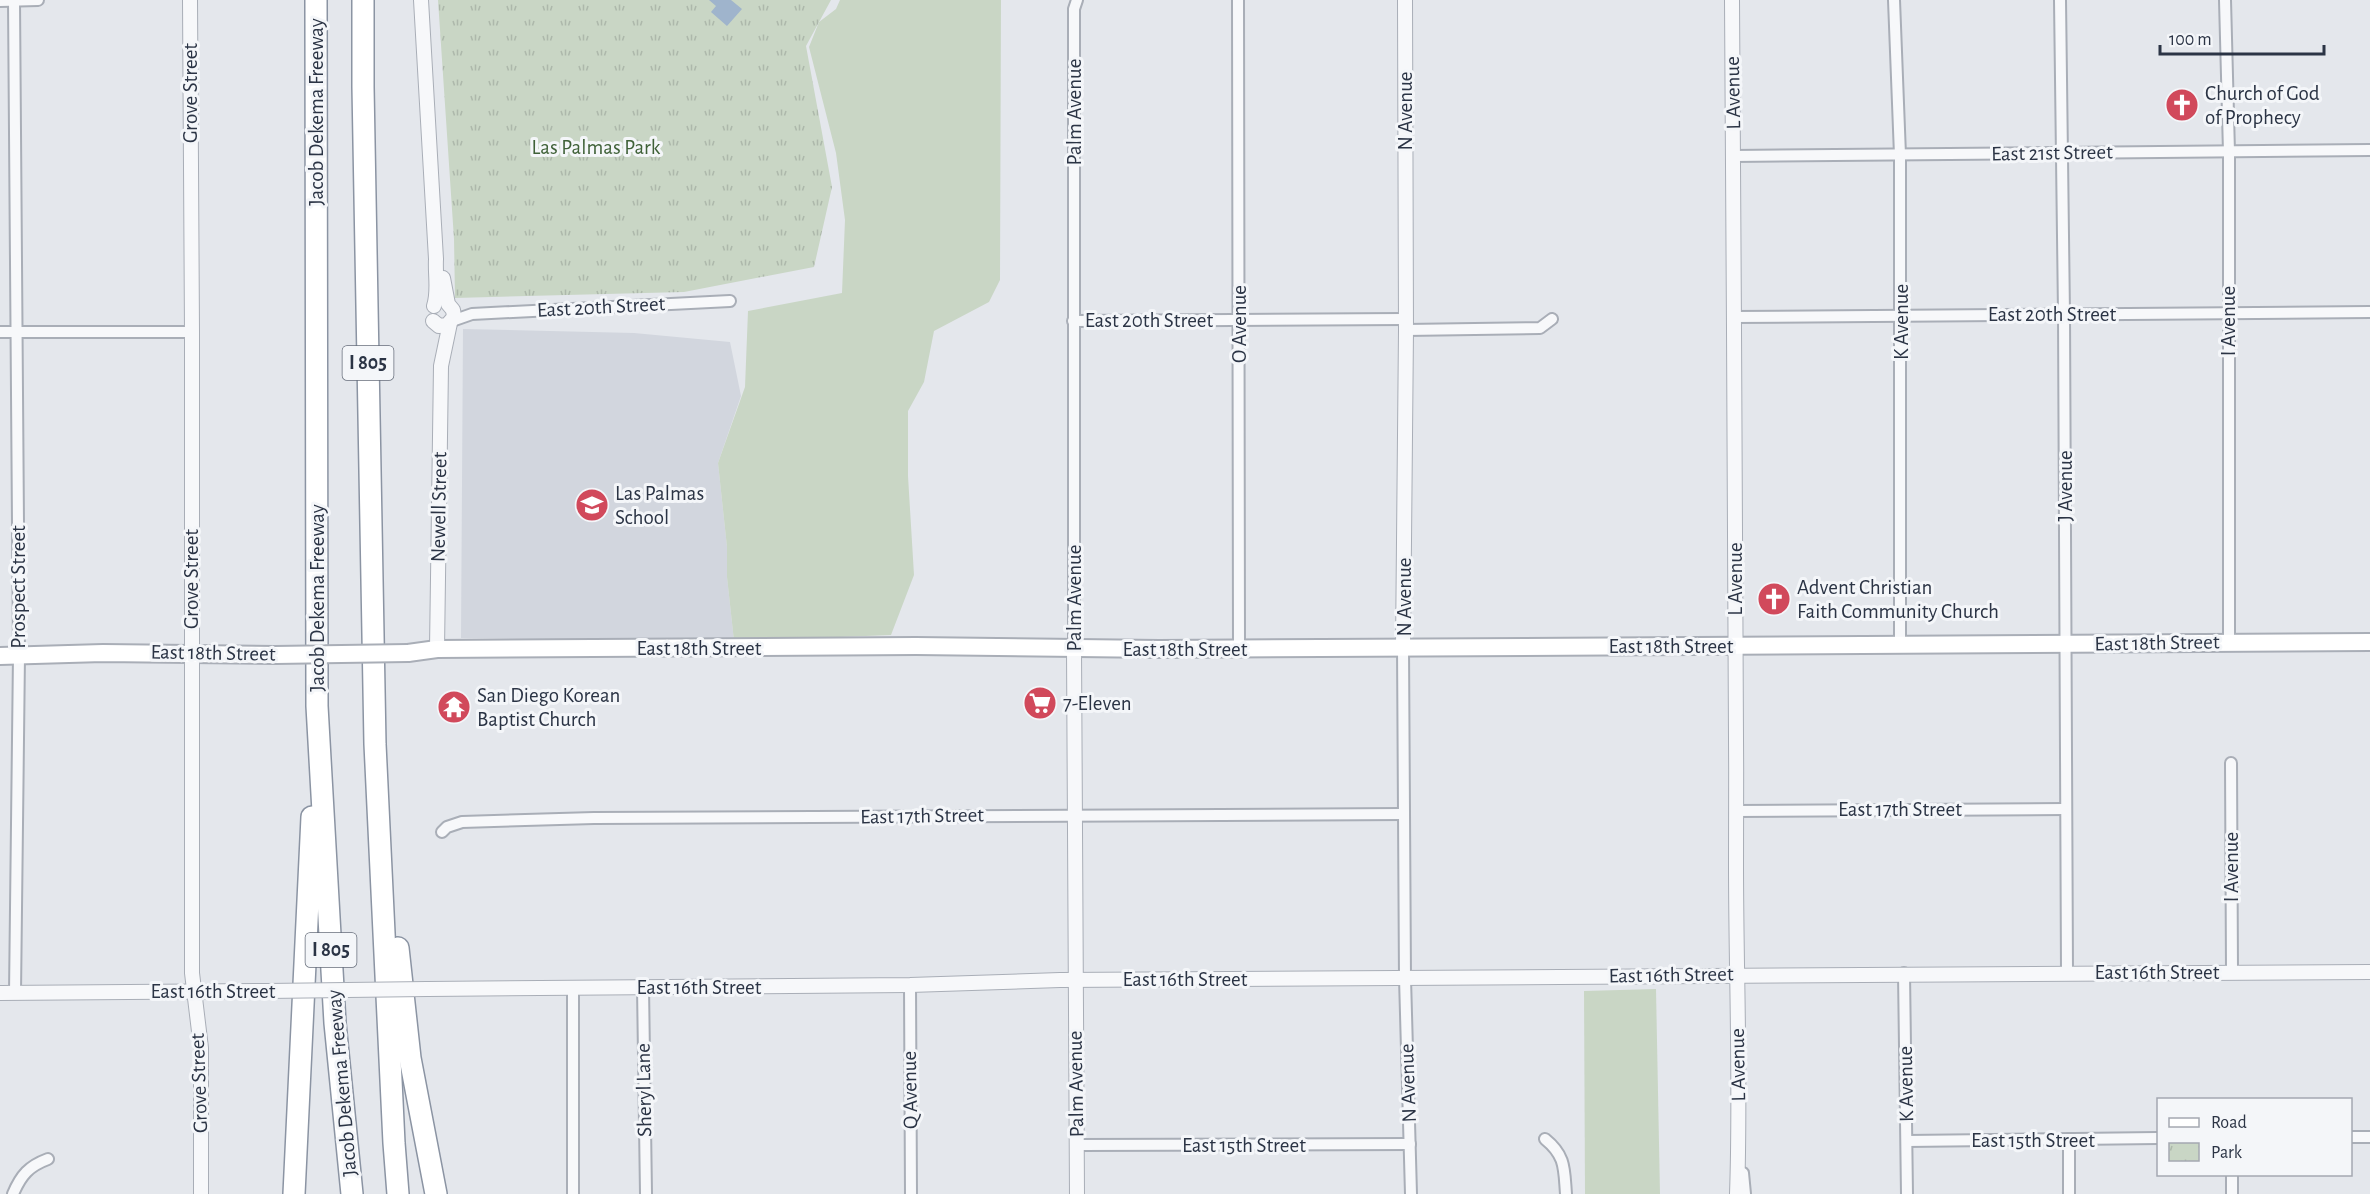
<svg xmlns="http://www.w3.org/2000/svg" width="2370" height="1194" font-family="'Alegreya Sans',sans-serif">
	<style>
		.built { fill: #d2d6de }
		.grass { fill: #c9d6c5 }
		.park { fill: url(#park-tufts) }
		.water { fill: #9fb4cc }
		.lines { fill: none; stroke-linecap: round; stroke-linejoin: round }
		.minor-casing { stroke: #a9aeb7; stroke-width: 14 }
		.tertiary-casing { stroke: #a9aeb7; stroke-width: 16 }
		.secondary-casing { stroke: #a9aeb7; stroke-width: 20 }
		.motorway-casing { stroke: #8b94a3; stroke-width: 24 }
		.minor { stroke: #f7f8fa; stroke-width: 10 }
		.tertiary { stroke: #f7f8fa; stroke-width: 14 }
		.secondary { stroke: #fff; stroke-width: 16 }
		.motorway { stroke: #fff; stroke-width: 21 }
		.tertiary-bridge-casing { stroke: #a9aeb7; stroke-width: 16; stroke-linecap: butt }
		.secondary-bridge-casing { stroke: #a9aeb7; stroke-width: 20; stroke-linecap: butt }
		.tertiary-bridge { stroke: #f7f8fa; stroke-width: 14 }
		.secondary-bridge { stroke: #fff; stroke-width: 16 }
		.labels { text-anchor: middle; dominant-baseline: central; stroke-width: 6; stroke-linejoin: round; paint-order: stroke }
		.shield { fill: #f4f6f9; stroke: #676e7b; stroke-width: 1.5 }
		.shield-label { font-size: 20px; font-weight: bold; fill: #2b3445 }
		.street-label { font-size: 21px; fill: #2b3445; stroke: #f4f6f9 }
		.poi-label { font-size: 21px; fill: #2b3445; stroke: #f4f6f9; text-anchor: start }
		.park-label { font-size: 21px; fill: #3f6138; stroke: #f4f6f9 }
	</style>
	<defs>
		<pattern id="park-tufts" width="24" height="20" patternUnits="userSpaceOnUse" patternTransform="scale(1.5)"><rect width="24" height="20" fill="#c9d6c5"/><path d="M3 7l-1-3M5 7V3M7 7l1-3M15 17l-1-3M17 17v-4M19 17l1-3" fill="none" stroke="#adb8ab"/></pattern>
	</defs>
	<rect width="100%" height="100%" fill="#e4e7ec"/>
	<path class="built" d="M463,329l171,4 96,9 11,54 -23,67 9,84v30l7,64 -273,-3z"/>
	<g class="grass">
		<path d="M840,0h161l-1,280 -11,22 -55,29 -10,51 -16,29v65l6,99 -23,60 -157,6 -7,-64v-30l-9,-84 27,-76 3,-76 94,-18 3,-73 -9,-67 -27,-106 10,-25 17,-13z"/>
		<path d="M1656,989l4,205h-75l-1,-203z"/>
	</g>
	<path class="park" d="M438,0h393l-25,46 26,141 -18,80 -130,25 -229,6 -1,-59z"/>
	<path class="water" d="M709,0h22l11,9 -15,17 -16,-14 5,-6z"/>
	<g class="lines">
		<defs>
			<g id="minor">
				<path d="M1238,0l1,649"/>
				<path d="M1894,0l6,155v489"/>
				<path d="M2060,0l4,314 3,658"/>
				<path d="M2225,0l4,152v490"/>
				<path d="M0,1l38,-1"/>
				<path d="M14,1l5,654 -4,338"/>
				<path d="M1734,156l636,-6"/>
				<path d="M1733,317l637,-5"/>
				<path d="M452,321l20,-7 258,-13"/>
				<path d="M1073,321l332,-2"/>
				<path d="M1406,330l134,-2 12,-9"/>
				<path d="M0,332h192"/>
				<path d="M1403,647l2,331 6,216"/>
				<path d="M1074,649v-640l3,-9"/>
				<path d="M2231,763l1,209"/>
				<path d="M1736,811l329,-2"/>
				<path d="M442,832l5,-5 15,-5 132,-4 810,-4"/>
				<path d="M1904,973l3,221"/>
				<path d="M910,985l1,209"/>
				<path d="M643,987l3,207"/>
				<path d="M573,988v206"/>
				<path d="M2350,1137h20"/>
				<path d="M1545,1139c21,17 19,30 21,55"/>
				<path d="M1907,1141l251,-3"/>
				<path d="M1078,1145l332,-1"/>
				<path d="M1743,1173l2,21"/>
				<path d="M2232,1174v20"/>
				<path d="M13,1194c8,-19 16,-28 35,-35"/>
				<path d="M2069,1194v-55"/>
			</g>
			<g id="tertiary">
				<path d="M190,0l2,332v641l9,75v146"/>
				<path d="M421,0l15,259c-1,17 3,32 -2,47"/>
				<path d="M1732,0c1,288 5,576 4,864 0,110 5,220 1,330"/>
				<path d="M433,321l6,5 8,-1 7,-8 -1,-7 -5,-6 -5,-26"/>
				<path d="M1403,647l3,-317 -1,-330"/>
				<path d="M437,649l4,-283 9,-43"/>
				<path d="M1074,649l3,545"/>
				<path d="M427,989l483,-4 150,-5 1310,-8"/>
				<path d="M0,993l267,-2"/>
			</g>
			<g id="secondary">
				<path d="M408,653l29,-4 479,-3 243,3 1211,-7"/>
				<path d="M0,656l103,-3 172,2"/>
			</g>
			<g id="motorway">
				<path d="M316,0l1,706 18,317 17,171"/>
				<path d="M363,0v87l12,657 19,399 4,51"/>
				<path d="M398,948l12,110 26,136"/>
				<path d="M294,1194l18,-377"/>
			</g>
		</defs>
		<use href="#minor" class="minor-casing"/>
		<use href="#tertiary" class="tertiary-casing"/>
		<use href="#secondary" class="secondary-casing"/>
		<use href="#motorway" class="motorway-casing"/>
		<use href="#minor" class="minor"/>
		<use href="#tertiary" class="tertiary"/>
		<use href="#secondary" class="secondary"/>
		<use href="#motorway" class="motorway"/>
		<defs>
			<path id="tertiary-bridge" d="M267,991l160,-2"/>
			<path id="secondary-bridge" d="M275,655l133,-2"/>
		</defs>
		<use href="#tertiary-bridge" class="tertiary-bridge-casing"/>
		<use href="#secondary-bridge" class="secondary-bridge-casing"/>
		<use href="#tertiary-bridge" class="tertiary-bridge"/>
		<use href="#secondary-bridge" class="secondary-bridge"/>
	</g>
	<defs>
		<symbol id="church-disc" viewBox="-11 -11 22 22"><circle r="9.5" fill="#d1495b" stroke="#f4f6f9"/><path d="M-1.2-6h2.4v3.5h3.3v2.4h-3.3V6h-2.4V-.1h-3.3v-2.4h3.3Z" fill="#fff"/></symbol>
		<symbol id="school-disc" viewBox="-11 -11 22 22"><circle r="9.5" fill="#d1495b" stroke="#f4f6f9"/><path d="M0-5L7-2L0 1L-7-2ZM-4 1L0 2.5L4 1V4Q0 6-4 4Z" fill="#fff"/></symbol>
		<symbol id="supermarket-disc" viewBox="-11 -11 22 22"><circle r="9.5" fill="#d1495b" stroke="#f4f6f9"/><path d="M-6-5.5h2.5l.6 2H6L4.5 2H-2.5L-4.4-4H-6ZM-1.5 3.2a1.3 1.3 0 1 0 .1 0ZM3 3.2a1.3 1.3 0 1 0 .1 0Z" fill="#fff"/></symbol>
		<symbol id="temple-disc" viewBox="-11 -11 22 22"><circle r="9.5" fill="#d1495b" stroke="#f4f6f9"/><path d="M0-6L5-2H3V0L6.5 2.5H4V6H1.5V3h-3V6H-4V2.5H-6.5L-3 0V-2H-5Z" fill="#fff"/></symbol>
	</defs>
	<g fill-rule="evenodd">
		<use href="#church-disc" x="2163" y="86" width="38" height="38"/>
		<use href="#school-disc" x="573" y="486" width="38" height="38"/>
		<use href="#church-disc" x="1755" y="580" width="38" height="38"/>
		<use href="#supermarket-disc" x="1021" y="684" width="38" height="38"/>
		<use href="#temple-disc" x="435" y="688" width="38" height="38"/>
	</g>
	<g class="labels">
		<g class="shield">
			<rect x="342.5" y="346" width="51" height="34" rx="4.5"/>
			<rect x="305.5" y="933" width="51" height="34" rx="4.5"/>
		</g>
		<g class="shield-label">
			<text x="368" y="363">I 805</text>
			<text x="331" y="950">I 805</text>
		</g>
		<g class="street-label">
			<text transform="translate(190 93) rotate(-90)">Grove Street</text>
			<text transform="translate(1733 93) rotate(-91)">L Avenue</text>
			<text transform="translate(1405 111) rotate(-90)">N Avenue</text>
			<text transform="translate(316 112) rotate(-90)">Jacob Dekema Freeway</text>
			<text transform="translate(1074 112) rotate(-90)">Palm Avenue</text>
			<text transform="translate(2052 153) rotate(-1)">East 21st Street</text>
			<text transform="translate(601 307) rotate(-3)">East 20th Street</text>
			<text x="2052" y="314">East 20th Street</text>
			<text x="1149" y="320">East 20th Street</text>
			<text transform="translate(2228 321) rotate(-90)">I Avenue</text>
			<text transform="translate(1901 322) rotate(-90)">K Avenue</text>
			<text transform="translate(1239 324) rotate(-90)">O Avenue</text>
			<text transform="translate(2065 486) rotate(-90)">J Avenue</text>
			<text transform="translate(439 507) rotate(-89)">Newell Street</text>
			<text transform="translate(191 579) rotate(-90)">Grove Street</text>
			<text transform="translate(1735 579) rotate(-90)">L Avenue</text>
			<text transform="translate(18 587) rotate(-90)">Prospect Street</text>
			<text transform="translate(1404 597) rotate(-90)">N Avenue</text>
			<text transform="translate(317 598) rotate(-90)">Jacob Dekema Freeway</text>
			<text transform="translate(1074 598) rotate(-90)">Palm Avenue</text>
			<text transform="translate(2157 643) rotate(-1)">East 18th Street</text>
			<text x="1671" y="646">East 18th Street</text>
			<text x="699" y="648">East 18th Street</text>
			<text x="1185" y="649">East 18th Street</text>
			<text transform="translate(213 653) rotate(1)">East 18th Street</text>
			<text x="1900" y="809">East 17th Street</text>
			<text transform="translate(922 816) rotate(-1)">East 17th Street</text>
			<text transform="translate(2231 867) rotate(-90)">I Avenue</text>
			<text x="2157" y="972">East 16th Street</text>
			<text transform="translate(1671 975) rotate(-1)">East 16th Street</text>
			<text x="1185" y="979">East 16th Street</text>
			<text x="699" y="987">East 16th Street</text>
			<text x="213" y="991">East 16th Street</text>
			<text transform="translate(1738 1065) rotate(-91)">L Avenue</text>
			<text transform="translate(199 1083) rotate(-92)">Grove Street</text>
			<text transform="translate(342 1083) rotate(-95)">Jacob Dekema Freeway</text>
			<text transform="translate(1408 1083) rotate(-92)">N Avenue</text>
			<text transform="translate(1076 1084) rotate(-91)">Palm Avenue</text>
			<text transform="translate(1906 1084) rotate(-91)">K Avenue</text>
			<text transform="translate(644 1090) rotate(-91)">Sheryl Lane</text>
			<text transform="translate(910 1090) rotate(-91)">Q Avenue</text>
			<text x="2033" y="1140">East 15th Street</text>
			<text x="1244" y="1145">East 15th Street</text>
		</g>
		<g class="poi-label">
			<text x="2205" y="93">Church of God<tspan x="2205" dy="24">of Prophecy</tspan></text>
			<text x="615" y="493">Las Palmas<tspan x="615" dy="24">School</tspan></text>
			<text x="1797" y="587">Advent Christian<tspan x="1797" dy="24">Faith Community Church</tspan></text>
			<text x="477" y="695">San Diego Korean<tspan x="477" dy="24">Baptist Church</tspan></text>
			<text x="1063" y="703">7-Eleven</text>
		</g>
		<g class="park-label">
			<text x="596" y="147">Las Palmas Park</text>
		</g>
	</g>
	<rect x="2157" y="1098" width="195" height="78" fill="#f4f6f9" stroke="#a4a8b1" stroke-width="1.5"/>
	<rect x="2169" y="1118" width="30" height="9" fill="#ffffff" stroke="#a4a8b1" stroke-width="1.5"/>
	<text x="2211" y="1128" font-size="18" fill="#2b3445">Road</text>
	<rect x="2169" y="1143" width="30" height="18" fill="url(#park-tufts)" stroke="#a4a8b1" stroke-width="1.5"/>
	<text x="2211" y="1158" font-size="18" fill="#2b3445">Park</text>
	<path d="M2160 45v9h164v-9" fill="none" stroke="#2b3445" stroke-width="3"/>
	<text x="2169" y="45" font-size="18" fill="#2b3445" stroke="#f4f6f9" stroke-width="4.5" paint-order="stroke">100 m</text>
</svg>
